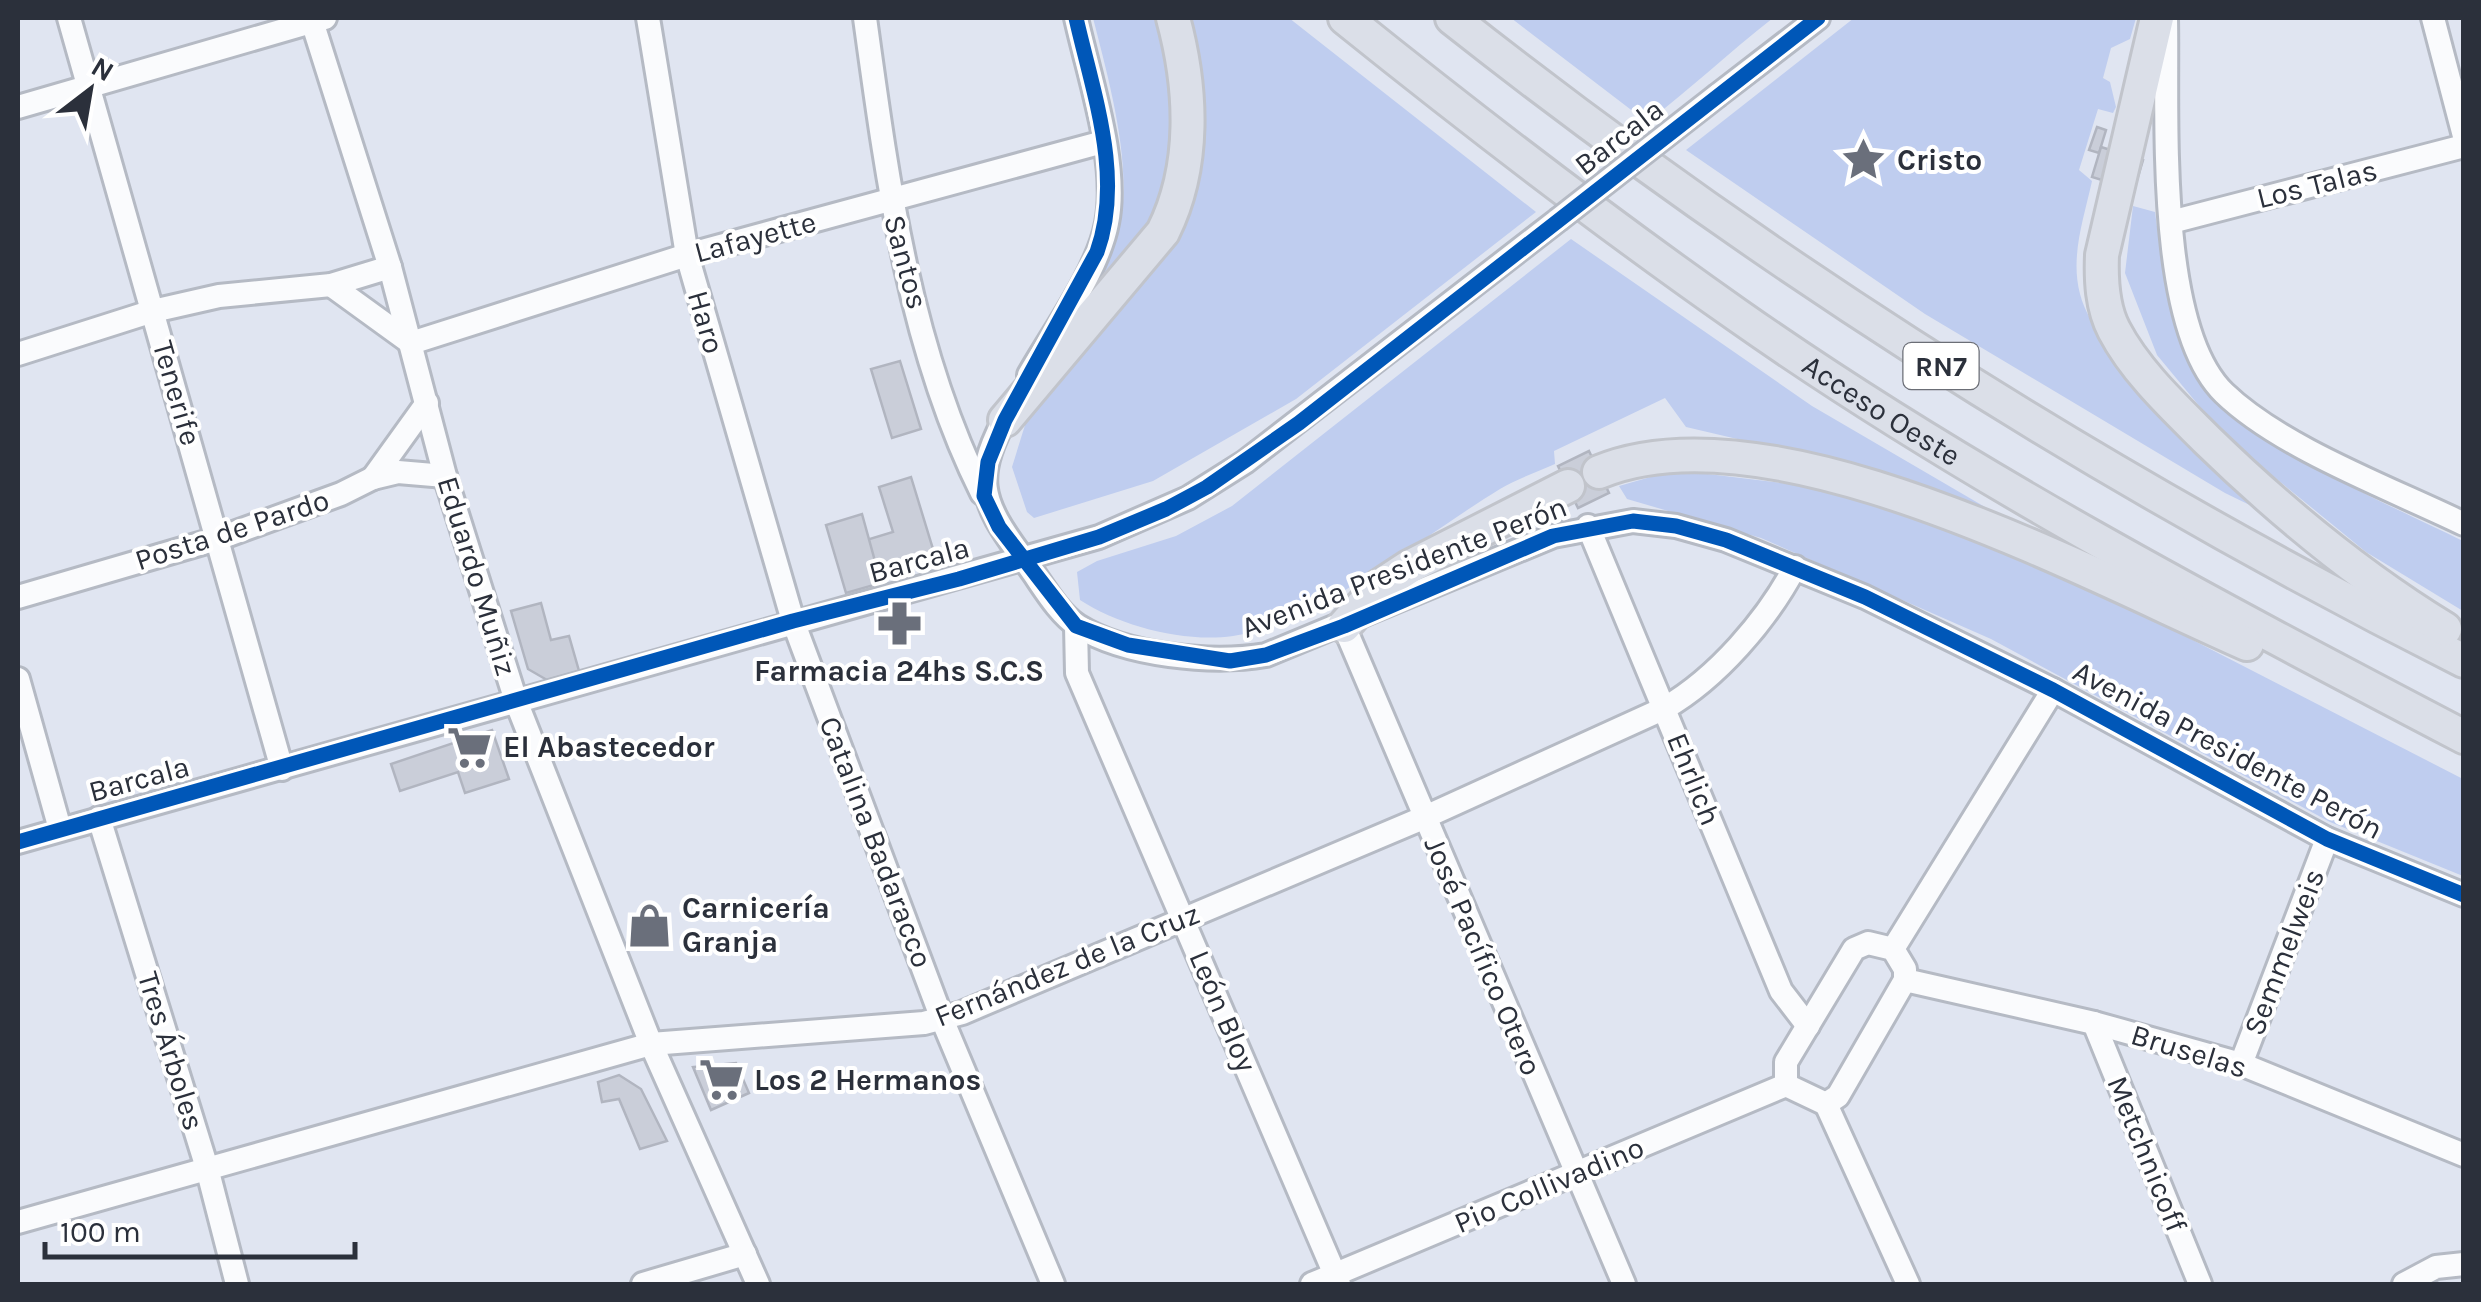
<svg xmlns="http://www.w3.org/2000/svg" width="2481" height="1302" font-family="Karla,sans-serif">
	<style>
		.green { fill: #bfcdef }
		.building { fill: #caced9; stroke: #b1b5c0; stroke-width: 2.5 }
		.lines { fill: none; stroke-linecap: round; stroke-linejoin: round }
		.minor-casing { stroke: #b5bac4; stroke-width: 28 }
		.highway-casing { stroke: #c1c4cb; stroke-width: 38 }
		.minor { stroke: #fafbfd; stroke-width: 22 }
		.highway { stroke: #dbdfe8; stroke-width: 32 }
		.minor-bridge-casing { stroke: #b5bac4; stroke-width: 28; stroke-linecap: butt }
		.minor-bridge { stroke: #fafbfd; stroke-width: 22 }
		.cycleway-casing { stroke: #fff; stroke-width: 21 }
		.cycleway { stroke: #0057b8; stroke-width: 15 }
		.labels { text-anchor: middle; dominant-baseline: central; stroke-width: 8; stroke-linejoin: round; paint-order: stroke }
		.shield { fill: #fff; stroke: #6b6e76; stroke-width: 2.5 }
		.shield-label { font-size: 28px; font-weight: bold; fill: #2b303b }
		.street-label { font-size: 30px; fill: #2b303b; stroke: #fff }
		.poi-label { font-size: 30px; font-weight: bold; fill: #2b303b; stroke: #fff; text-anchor: start }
	</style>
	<rect width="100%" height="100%" fill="#e0e5f1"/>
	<g class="green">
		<path d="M1093,18h65c10,59 29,131 2,189 -20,43 -58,79 -88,115 16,-30 41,-63 48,-97 13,-61 -12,-148 -27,-207z"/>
		<path d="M1186,18h103l247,194 -240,187 -143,82 -119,37 -7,-6 -15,-45 18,-58 153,-186z"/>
		<path d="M1511,18h262c-44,34 -82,71 -126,104z"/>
		<path d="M1854,18h282l-6,21 -19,9 -8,30 7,4 6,25 -3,6 -15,-4 -19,61 13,11c-8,37 -22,75 -12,113 17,65 130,156 179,206l1,10 -35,-17 -300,-179 -239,-164z"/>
		<path d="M2133,206l22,6c8,58 13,111 42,163 34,62 201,134 266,166v70l-97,-59 -142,-116 -67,-81 -32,-82z"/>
		<path d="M1571,239l241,167 197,115 -148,-53 -175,-41 -21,-29 -111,53 1,13c-18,8 -38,15 -55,25 -76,46 -181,134 -267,147 -49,7 -113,-10 -153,-36l-3,-28 20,-11 79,-25 56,-30z"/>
		<path d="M1675,470l174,21 188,69 426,219v97l-133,-54 -339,-183 -230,-101 -134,-39 -8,-13z"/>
	</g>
	<g class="building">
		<path d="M2097,127l9,3 -7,23 -10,-3z"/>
		<path d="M2101,147l42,13 -9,30 -42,-13z"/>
		<path d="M900,361l21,68 -29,9 -21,-69z"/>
		<path d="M1589,451l20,42 -31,15 -20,-42z"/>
		<path d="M911,477l25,82 -61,19 -12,-37 30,-9 -14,-45z"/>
		<path d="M862,514l19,69 -35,10 -20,-68z"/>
		<path d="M541,603l10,37 18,-4 10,35 -32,9 -19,-11 -17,-58z"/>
		<path d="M492,730l17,49 -44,14 -7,-21 -58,19 -9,-27z"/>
		<path d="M656,913l7,15 -20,9 -7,-14z"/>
		<path d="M736,1063l13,30 -38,17 -18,-43z"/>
		<path d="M619,1075l22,14 26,52 -27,8 -21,-50 -17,3 -4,-20z"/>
	</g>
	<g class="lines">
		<defs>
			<g id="minor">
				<path d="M69,18l213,751"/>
				<path d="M311,18l79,249 55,209 71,225 135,343 107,240"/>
				<path d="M648,18l39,237 106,366 149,398 111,265"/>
				<path d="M865,18c22,160 44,329 117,475"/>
				<path d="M2166,18c2,94 -11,308 58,375 57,55 168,96 240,131"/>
				<path d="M2433,18l31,118"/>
				<path d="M1718,95l100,-77"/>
				<path d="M18,107l307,-89"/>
				<path d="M2171,222l293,-76"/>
				<path d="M331,285l80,58 276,-88 416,-113"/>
				<path d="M18,354l135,-43 66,-15 112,-11 59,-18"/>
				<path d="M1029,375c25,-44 69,-104 78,-152 12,-59 -18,-146 -31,-205"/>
				<path d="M1011,407c-39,71 -33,91 13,153 16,20 32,52 54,66 48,30 134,38 188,29l287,-119 80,-15 43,5 50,14 139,57 188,93 274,149 137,56"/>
				<path d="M373,478l54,-75"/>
				<path d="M1588,526l193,465 27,35"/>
				<path d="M18,597l202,-59 121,-44 32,-16 25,-6 47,4"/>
				<path d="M1076,626l1,47 262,611"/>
				<path d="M1344,626l280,658"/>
				<path d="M18,679l42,150"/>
				<path d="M99,818l108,350 30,116"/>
				<path d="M18,842l1081,-305 89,-39 57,-36 313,-242"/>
				<path d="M1868,943l25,6 12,20v11l-67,116 -12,8 -40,-19v-23l68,-113z"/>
				<path d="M1893,949l160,-259"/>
				<path d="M1905,980l189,43 147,41 223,91"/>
				<path d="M2094,1023l106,261"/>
				<path d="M2241,1064l86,-225"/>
				<path d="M1826,1104l82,180"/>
				<path d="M18,1222l633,-178 273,-21 38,-10 461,-195 242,-110c52,-30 102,-88 130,-141"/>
				<path d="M643,1284l102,-30"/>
				<path d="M1312,1284l474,-199"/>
				<path d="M2404,1284l32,-17 28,-3"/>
			</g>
			<g id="highway">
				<path id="s1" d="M1345,18c128,103 258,203 392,297 229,161 479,292 727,422"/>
				<path d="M1452,18c315,249 653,462 1012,643"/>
				<path d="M2157,18l-55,237c-1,25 0,52 12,75 22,42 60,77 93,110 74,72 150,135 238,189"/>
				<path d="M1005,420l158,-188c33,-66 29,-144 10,-214"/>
				<path d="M1599,472c172,-71 488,102 648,172"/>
				<path d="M1344,626l36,-40 29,-19 159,-81"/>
			</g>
		</defs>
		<use href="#minor" class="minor-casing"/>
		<use href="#highway" class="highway-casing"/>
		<use href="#minor" class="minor"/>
		<use href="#highway" class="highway"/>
		<defs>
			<path id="minor-bridge" d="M1558,220l160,-125"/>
		</defs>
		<use href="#minor-bridge" class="minor-bridge-casing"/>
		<use href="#minor-bridge" class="minor-bridge"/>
		<defs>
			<g id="cycleway">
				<path d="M1076,18c17,75 48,159 21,234l-92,168 -17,42 -4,34 15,31 77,99 52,19 102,16 36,-6 78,-29 209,-90 80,-15 43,5 50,14 139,57 188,93 274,149 137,56"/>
				<path d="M18,842l775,-221 166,-42 140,-42 67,-28 41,-22 92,-64 519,-405"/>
			</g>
		</defs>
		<use href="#cycleway" class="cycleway-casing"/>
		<use href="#cycleway" class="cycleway"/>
	</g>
	<defs>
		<symbol id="sight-bare" viewBox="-9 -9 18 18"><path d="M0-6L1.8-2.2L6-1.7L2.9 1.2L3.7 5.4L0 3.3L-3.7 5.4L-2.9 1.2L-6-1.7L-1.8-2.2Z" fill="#6a6f7b" stroke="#fff" stroke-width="2.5" paint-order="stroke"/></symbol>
		<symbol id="pharmacy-bare" viewBox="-9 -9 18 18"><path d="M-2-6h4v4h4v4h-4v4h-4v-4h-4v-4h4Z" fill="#6a6f7b" stroke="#fff" stroke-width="2.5" paint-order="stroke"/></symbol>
		<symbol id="supermarket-bare" viewBox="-9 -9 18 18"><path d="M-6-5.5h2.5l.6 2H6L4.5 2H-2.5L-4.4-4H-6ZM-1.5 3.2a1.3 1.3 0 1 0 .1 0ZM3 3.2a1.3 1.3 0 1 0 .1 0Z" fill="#6a6f7b" stroke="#fff" stroke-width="2.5" paint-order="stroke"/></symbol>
		<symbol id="shop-bare" viewBox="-9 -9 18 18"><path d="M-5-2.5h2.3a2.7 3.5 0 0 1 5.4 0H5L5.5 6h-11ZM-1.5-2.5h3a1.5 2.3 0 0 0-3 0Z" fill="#6a6f7b" stroke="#fff" stroke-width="2.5" paint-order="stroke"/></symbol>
	</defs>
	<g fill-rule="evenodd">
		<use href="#sight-bare" x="1832" y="128" width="63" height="63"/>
		<use href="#pharmacy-bare" x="868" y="592" width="63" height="63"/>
		<use href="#supermarket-bare" x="438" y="716" width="63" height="63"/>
		<use href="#shop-bare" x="618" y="894" width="63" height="63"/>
		<use href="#supermarket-bare" x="690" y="1048" width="63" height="63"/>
	</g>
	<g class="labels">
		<rect class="shield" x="1903.5" y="343" width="75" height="46" rx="8"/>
		<g class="shield-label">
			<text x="1941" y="366">RN7</text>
		</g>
		<g class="street-label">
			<text transform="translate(1619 137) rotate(-38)">Barcala</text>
			<text transform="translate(2317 184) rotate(-14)">Los Talas</text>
			<text transform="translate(755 237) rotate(-15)">Lafayette</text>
			<text transform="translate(906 262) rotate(75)">Santos</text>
			<text transform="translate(706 322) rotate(74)">Haro</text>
			<text transform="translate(177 393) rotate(74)">Tenerife</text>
			<text stroke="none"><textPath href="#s1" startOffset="665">Acceso Oeste</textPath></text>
			<text transform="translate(232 530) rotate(-18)">Posta de Pardo</text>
			<text transform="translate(919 560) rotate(-15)">Barcala</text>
			<text transform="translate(1404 567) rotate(-21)">Avenida Presidente Perón</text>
			<text transform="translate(477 576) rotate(73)">Eduardo Muñiz</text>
			<text transform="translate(2228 750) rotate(28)">Avenida Presidente Perón</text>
			<text transform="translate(139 779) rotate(-15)">Barcala</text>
			<text transform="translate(1694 779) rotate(68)">Ehrlich</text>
			<text transform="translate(876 842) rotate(69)">Catalina Badaracco</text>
			<text transform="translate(2284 952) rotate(-69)">Semmelweis</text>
			<text transform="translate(1483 956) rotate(67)">José Pacífico Otero</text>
			<text transform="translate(1067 965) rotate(-22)">Fernández de la Cruz</text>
			<text transform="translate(1223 1011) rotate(67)">León Bloy</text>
			<text transform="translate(171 1051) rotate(73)">Tres Árboles</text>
			<text transform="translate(2189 1051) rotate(17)">Bruselas</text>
			<text transform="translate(2147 1154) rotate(68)">Metchnicoff</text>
			<text transform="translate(1549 1185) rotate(-23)">Pio Collivadino</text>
		</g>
		<g class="poi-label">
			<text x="1897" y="160">Cristo</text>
			<text x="899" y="671" text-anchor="middle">Farmacia 24hs S.C.S</text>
			<text x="503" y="747">El Abastecedor</text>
			<text x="682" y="908">Carnicería<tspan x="682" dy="34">Granja</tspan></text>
			<text x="754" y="1080">Los 2 Hermanos</text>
		</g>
	</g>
	<rect width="2481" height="1302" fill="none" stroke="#2b303b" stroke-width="40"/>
	<g transform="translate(90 90) rotate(31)" stroke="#ffffff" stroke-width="8" paint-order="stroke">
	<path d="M0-8L18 38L0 25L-18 38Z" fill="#2b303b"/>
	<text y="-15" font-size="28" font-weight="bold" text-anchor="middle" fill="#2b303b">N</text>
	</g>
	<path d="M45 1242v15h310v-15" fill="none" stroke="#2b303b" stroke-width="5"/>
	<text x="60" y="1242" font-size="30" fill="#2b303b" stroke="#ffffff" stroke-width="8" paint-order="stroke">100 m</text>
</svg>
